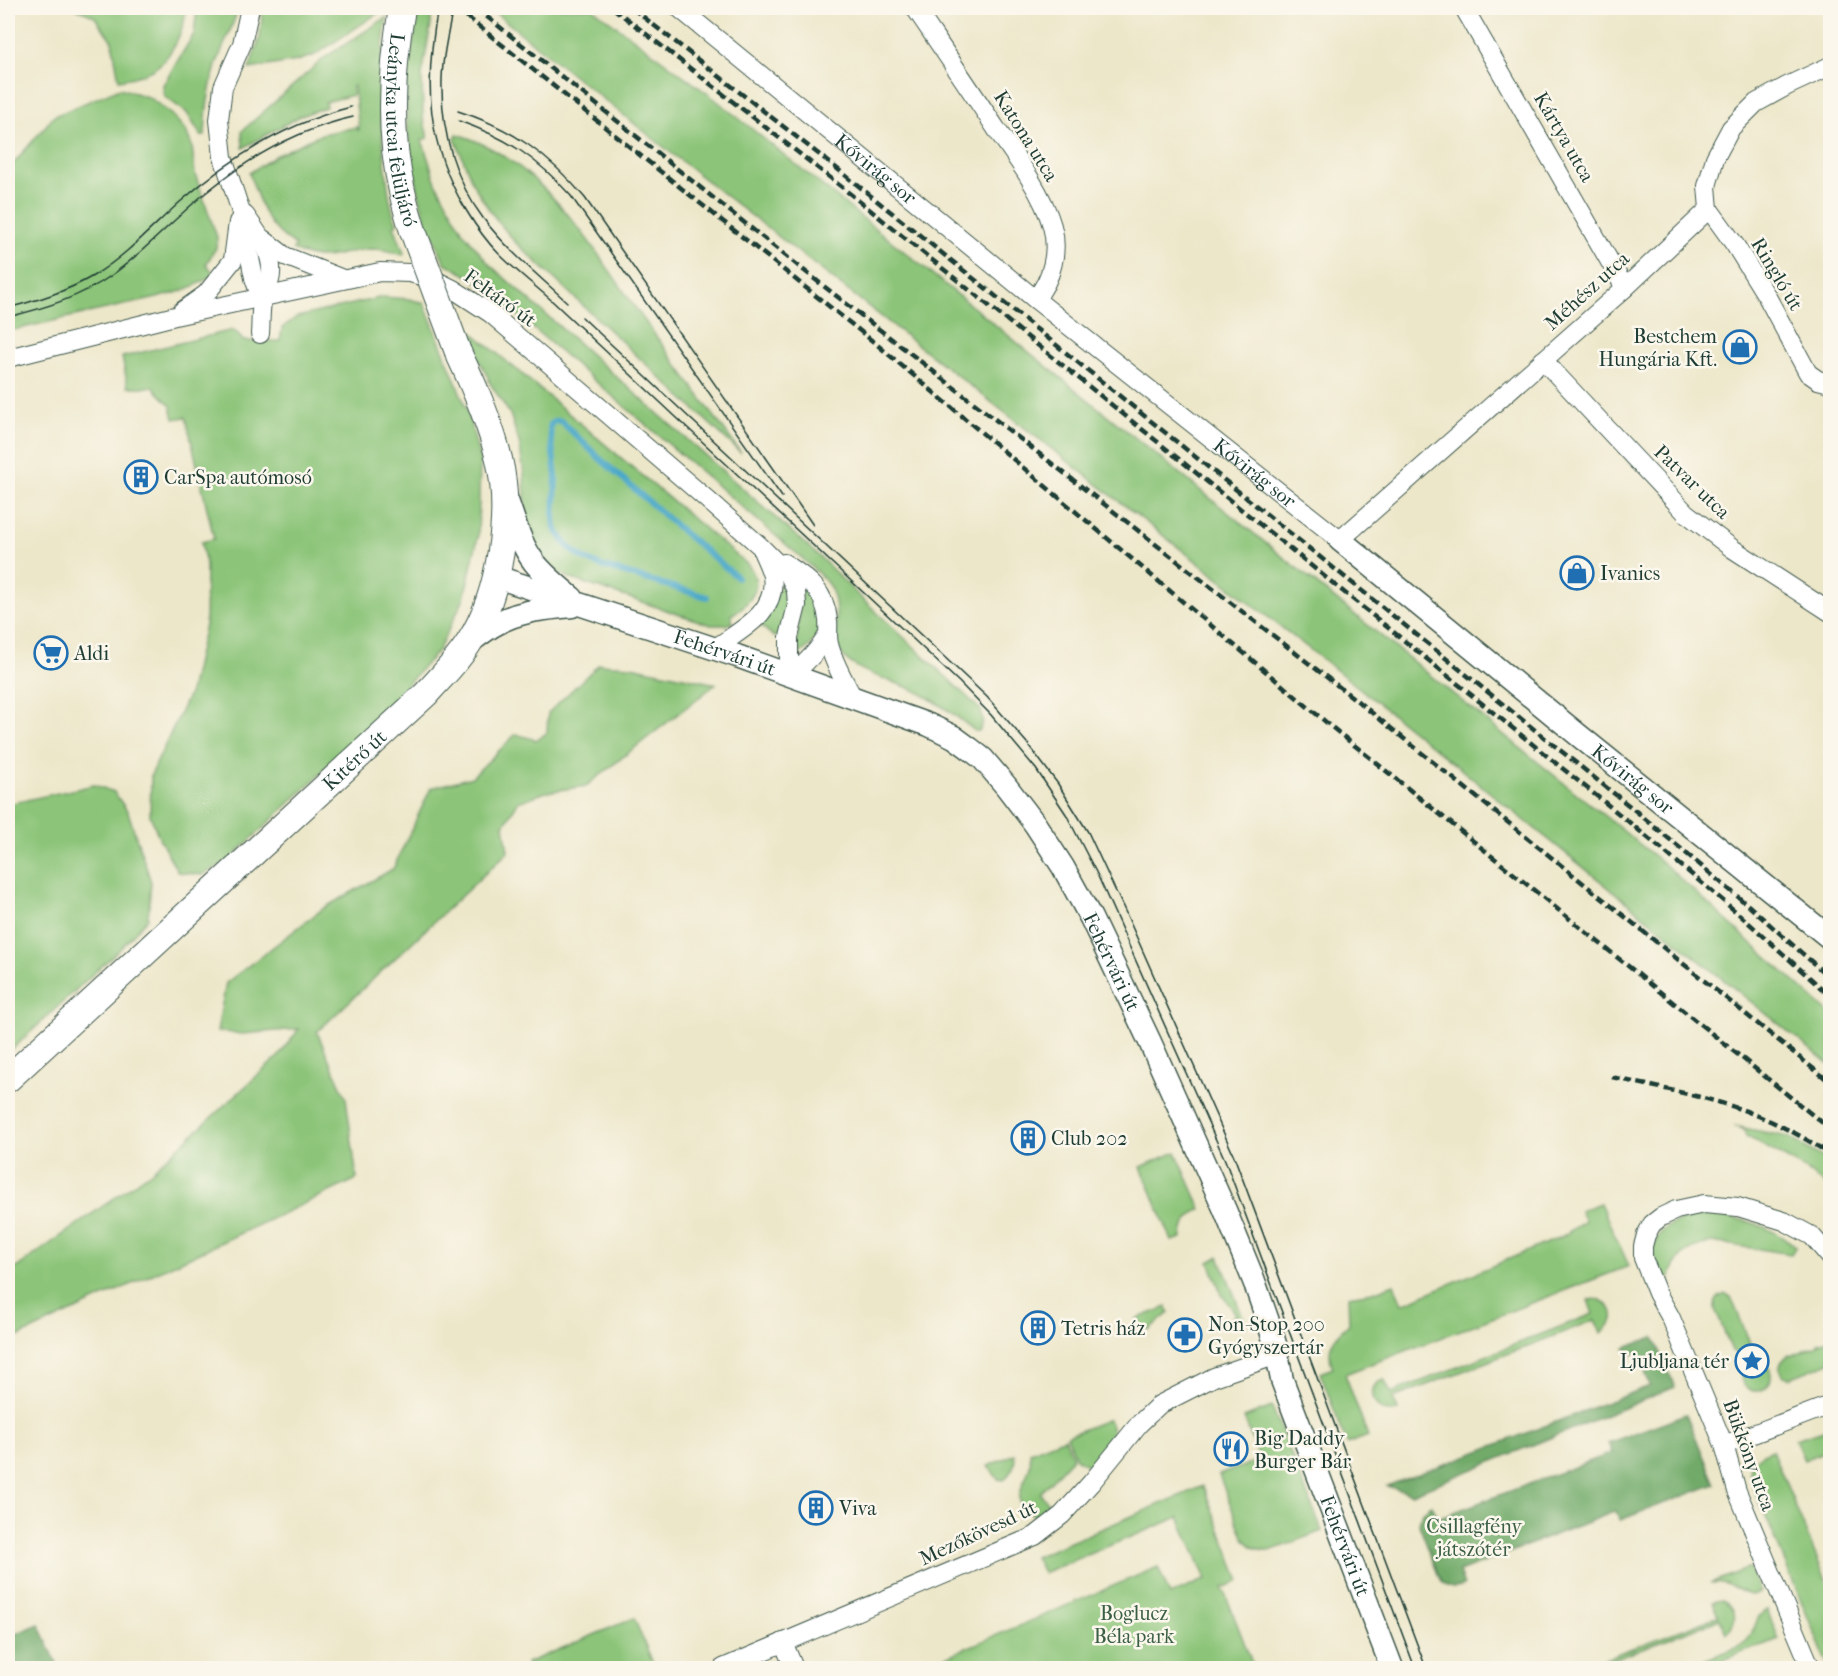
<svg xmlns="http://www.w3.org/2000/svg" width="1838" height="1676" font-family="'IM FELL French Canon',serif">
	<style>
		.green { fill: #8cc579; stroke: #568156; stroke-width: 1.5 }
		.forest { fill: #71aa69; stroke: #48744e; stroke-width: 1.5 }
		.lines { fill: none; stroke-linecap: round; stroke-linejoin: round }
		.stream { stroke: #4aa8c9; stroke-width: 6 }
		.minor-casing { stroke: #3e564a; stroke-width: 20 }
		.tertiary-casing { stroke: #3e564a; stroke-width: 25 }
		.secondary-casing { stroke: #3e564a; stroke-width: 28 }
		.minor { stroke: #fff; stroke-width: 18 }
		.tertiary { stroke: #fff; stroke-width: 22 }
		.secondary { stroke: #fff; stroke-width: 26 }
		.tram { stroke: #1f3d34; stroke-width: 1.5 }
		.rail { stroke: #1f3d34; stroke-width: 4.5; stroke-dasharray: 9 4.5; stroke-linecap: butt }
		.secondary-bridge-casing { stroke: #3e564a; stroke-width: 28; stroke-linecap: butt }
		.secondary-bridge { stroke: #fff; stroke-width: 26 }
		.labels { text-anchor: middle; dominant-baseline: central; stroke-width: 5; stroke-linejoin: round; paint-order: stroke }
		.street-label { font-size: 20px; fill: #1f3d34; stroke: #fbf7ec }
		.poi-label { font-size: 20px; fill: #1f3d34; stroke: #fbf7ec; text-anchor: start }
		.park-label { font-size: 20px; fill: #3a5f45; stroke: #fbf7ec }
	</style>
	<rect width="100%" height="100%" fill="#fbf7ec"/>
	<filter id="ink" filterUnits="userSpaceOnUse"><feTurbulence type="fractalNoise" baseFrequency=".0167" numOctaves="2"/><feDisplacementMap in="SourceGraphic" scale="12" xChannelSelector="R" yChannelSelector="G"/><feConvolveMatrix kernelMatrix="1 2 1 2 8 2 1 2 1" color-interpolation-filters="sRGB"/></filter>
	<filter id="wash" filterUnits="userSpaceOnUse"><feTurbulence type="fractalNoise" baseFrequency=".008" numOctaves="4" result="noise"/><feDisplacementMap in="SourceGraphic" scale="24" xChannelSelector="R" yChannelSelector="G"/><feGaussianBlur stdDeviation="1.35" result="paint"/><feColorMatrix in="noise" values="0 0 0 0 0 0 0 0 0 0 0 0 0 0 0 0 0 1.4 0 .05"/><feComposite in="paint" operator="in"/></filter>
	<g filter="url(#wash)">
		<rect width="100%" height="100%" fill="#ede7ca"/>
		<g class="green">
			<path d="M74,8h111c2,17 -13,47 -27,58 -10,8 -26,12 -39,14l-7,-39 -18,-25z"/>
			<path d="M197,8h41c-5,20 -16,38 -22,58 -8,25 -10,44 -11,70h-4l-14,-23 -23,-17 -1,-11 31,-51z"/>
			<path d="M263,8h118v3l-66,44 -18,6 -48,8 11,-32z"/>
			<path d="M419,8h12v16l-9,51 1,42 5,21 -6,2 14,43 27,49 27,33 330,292 35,35 86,80 40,38 2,12 -4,9h-4c-18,-15 -36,-28 -57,-39 -20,-10 -61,-19 -75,-36 -14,-18 -1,-45 -12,-67 -6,-12 -19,-21 -28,-30l-290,-248 -41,-33 -27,-15 -12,-27h-4c-11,-48 -25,-96 -22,-146 1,-28 8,-55 12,-82z"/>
			<path d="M489,8h103l119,88 952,767 167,151v51l-477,-382 -668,-519z"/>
			<path d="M387,17c-9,52 -8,102 -1,153 2,19 4,38 11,54l-3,2 10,27 -1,2c-11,-4 -23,-6 -34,-6 -32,3 -42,16 -76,1l2,-5c-30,-18 -35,-42 -46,-72l28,-18 45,-21 35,-7v3h2l-5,-44 -2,1 1,8 -28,7 1,5 -26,9 -57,32 -1,-17 82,-73z"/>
			<path d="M120,88l30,10 23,18 13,15 6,15 3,28 22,63 -1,11 -10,16 8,9c-21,21 -74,28 -103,35 -35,7 -69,16 -103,23v-161l46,-54z"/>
			<path d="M457,134c85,26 134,111 182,179 34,47 68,93 102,140l-227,-212 -24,-30 -17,-27 -18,-45z"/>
			<path d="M383,297l26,2 15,4 44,109 12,48 -2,77 -14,61 -26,53 -86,93 -124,117 -26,14 -24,-3 -18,-32 -10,-25 1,-40 39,-83 15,-67 1,-60 -5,-23 13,-3 -28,-122 -12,2 -3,-13 -18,-19h-25l-6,-30 111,-27 5,4 5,7h37l2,-13 15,-11z"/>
			<path d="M466,327l282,238c18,21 2,39 -17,50l2,8 -9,2h-13l-139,-46 -16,-8 -20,-20 -10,-30 -2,-47 -5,-32 -9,-28 -22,-34 1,-1 -18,-34 -5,-12 2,-2z"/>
			<path d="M782,582l3,2 2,22 -7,32 -7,-2 -13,-11z"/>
			<path d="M802,586l15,13c3,23 6,39 -16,54l-3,-2 -2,-6z"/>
			<path d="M599,664l32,2 85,18 -130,102 -40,6 -28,10 -14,23 4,27 -191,180 29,66 11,81 -348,162 -1,-67 144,-103 127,-115 20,-27 -57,5 -25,-3 9,-48 98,-75 69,-39 38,-81 41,-11 44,-43 20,6 11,-7 1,-20z"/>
			<path d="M94,785l20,7 14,20 23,70 -3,36 -28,31 -112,104v-249z"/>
			<path d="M1734,1126l54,11 42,25v26l-30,-22 -54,-30 -1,-6z"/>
			<path d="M1176,1152l25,57c-12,7 -19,15 -19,29l-10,3 -31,-74z"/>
			<path d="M1600,1203l29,63 -284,108 23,62 -21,8 -27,-71 13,-5c-8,-20 0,-31 16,-44l-1,-28 25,-4 21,-8 8,20 159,-67 24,-16 -5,-10z"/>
			<path d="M1706,1215c38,3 58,8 90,31l-5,8 -73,-11c-26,0 -43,13 -50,38l-5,1c-2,-5 -6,-11 -8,-18 -9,-35 23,-46 51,-49z"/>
			<path d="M1219,1256l27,69h-8l-6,-7 4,-4 -14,-19 -13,-33z"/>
			<path d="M1726,1294l5,3 20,48c-1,6 -4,9 -10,10l-9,-4 -17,-42c-1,-9 3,-13 11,-15z"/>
			<path d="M1599,1299c17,9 18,23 2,34l-6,-13 -202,78 5,12c-1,0 -9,2 -10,2 -12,-1 -20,-19 -12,-28 1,-1 7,-4 8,-5l7,14 202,-79 -5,-14z"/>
			<path d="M1167,1307l2,6 -21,17 -12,-11z"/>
			<path d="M1830,1340v22l-40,16c-15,-3 -12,-16 -1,-23l1,1 28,-11v-2z"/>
			<circle cx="1756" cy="1376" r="15"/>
			<path d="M1272,1407l50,124c-12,4 -45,19 -55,20 -11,0 -18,-6 -24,-14l-24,-62 41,-15 -16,-42z"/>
			<path d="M1109,1419c9,19 -6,31 -16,47l-4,1 -13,-9 -9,-22z"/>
			<path d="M1830,1428v21l-26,11 -9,-21z"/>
			<path d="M1065,1438l8,19 -33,36 10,13v4c-5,4 -11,7 -18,4 -22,-10 -9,-28 -4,-42 3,-7 3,-13 2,-20z"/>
			<path d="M1772,1450l58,140v78h-1l-78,-187c-4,-18 6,-25 21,-31z"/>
			<path d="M1014,1454c3,11 -3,18 -10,26l-6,-1 -10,-13z"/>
			<path d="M1203,1486l37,95 -17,7 31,80h-335l239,-101 12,28 36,-16 -27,-62 -136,56 -8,-16z"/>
			<path d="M1747,1569h3l10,24 -9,2c-16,-4 -21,-15 -41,-12z"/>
			<path d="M1722,1600c15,7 17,23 4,33l-6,-14 -131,49h-11l141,-52 -6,-14z"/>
			<path d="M1767,1610l12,29 -79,29h-17l53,-20c6,-3 12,-7 15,-13 6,-10 4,-19 16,-25z"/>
			<path d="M634,1618l21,50h-126l-2,-5z"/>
		</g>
		<g class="forest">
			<path d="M1654,1337l21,50 -263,107 -25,-8 263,-100 -12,-34 -10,3 -3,-7z"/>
			<path d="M1686,1414l29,70 -95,36 -4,-9 -157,61 5,14c-10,3 -15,3 -23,-4l-22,-57c1,-11 5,-15 13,-20l6,13 174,-65 -4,-10z"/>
			<path d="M39,1624l20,44h-51v-31z"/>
		</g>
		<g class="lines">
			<path class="stream" d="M707,597l-106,-31 -18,-8 -16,-12 -12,-18 -1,-10 2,-41 -6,-49 1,-4 3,-3h7l37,36 85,75 54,45"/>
		</g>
	</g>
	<g filter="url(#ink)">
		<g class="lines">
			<defs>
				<g id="minor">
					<path d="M250,8l-8,36 -19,43 -4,33 4,37 17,52 14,69 3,9 6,10"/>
					<path id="s1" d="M679,8l356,291 305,241 285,-252 84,-79 -2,-23 8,-28 16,-30 25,-25 31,-17 43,-20"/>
					<path d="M915,8c27,40 55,81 82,122 19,27 46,64 55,96 7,25 0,54 -17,73"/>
					<path d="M1464,8l161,280"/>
					<path d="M1709,209l26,36 31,50 42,78 10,7 12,3"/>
					<path d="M245,215c12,17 28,37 26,59 0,9 -5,15 -8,23 -3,11 -2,25 -3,37"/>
					<path d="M263,239l22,17 58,23"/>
					<path d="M182,311l24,-17 27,-34 5,-38"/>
					<path d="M8,358l167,-42 205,-44 30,1 23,6 20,10 37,24 212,182 58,51 29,29 7,16 1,14 -8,32v23l3,15c14,-12 26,-24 36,-40"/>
					<path d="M1543,360l143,153 47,36 97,63"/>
					<path d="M784,563c23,15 41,27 44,57 1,8 -1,16 1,24 4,18 15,36 23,52"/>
					<path d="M714,649c26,-19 64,-36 58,-73 -2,-8 -6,-16 -9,-23"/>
					<path d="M1724,1445l106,-40"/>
					<path d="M783,1642l11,26"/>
					<path d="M723,1668l312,-132 27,-21 29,-32 48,-59 20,-19 55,-28 63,-22"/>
					<path d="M1811,1668l-74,-177 -13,-46 -53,-127 -14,-25 -14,-35v-12l3,-11 6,-11 9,-7 15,-7 28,-6 34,3 46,14 28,15 18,21"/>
				</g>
				<g id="tertiary">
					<path d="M506,498c8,21 14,46 28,64 11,14 25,25 38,36"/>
					<path id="s2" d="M1340,540l237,194 253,204"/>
					<path id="s3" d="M497,577l240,79 192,69 25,12 15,11 14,11 23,27 29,38 28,43 28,51 59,124 75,168 29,71 16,46 5,17 7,36 110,288"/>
					<path d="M470,642c9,-7 18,-14 28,-19 23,-13 48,-14 74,-17"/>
				</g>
				<g id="secondary">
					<path id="s4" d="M402,8c-10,59 -14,124 0,183 3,14 7,27 11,40"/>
					<path id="s5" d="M8,1079l418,-385c15,-17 32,-33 44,-53 30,-47 42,-127 29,-182 -9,-37 -25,-73 -41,-107"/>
				</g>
			</defs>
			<use href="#minor" class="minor-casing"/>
			<use href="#tertiary" class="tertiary-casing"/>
			<use href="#secondary" class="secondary-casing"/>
			<use href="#minor" class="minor"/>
			<use href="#tertiary" class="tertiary"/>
			<use href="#secondary" class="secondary"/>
			<g class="tram">
				<path d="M438,8c-14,74 -12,136 28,202 9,15 20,31 33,44 16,16 34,30 51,45l409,383 32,33 45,54 30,45 31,60 128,286 190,508"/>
				<path d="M453,8c-5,26 -12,54 -11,81 0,45 14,93 41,129 24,32 55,57 84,84"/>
				<path d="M458,111c54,17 91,44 127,87l228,327"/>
				<path d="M459,121c48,17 77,36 112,75l211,301"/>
				<path d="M8,308c29,-8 58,-16 85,-32 33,-20 59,-49 87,-74 50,-44 107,-79 171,-95"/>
				<path d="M8,317c37,-9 73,-20 104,-42 35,-25 63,-58 96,-84 43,-35 92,-62 145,-74"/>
				<path d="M582,317l405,380 40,46 31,41 30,48 37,79 109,245 192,512"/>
			</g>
			<g class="rail">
				<path d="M456,8l419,335 458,385 497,401"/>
				<path d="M476,8l345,276 535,416 474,382"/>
				<path d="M613,8l215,168 801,646 111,93 90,81"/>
				<path d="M632,8l203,159 802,645 112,94 81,72"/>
				<path d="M1612,1077c36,9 73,15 109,26 39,11 75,29 109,51"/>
			</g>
			<defs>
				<path id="secondary-bridge" d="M413,231l45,121"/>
			</defs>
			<use href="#secondary-bridge" class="secondary-bridge-casing"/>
			<use href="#secondary-bridge" class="secondary-bridge"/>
		</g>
	</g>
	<defs>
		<symbol id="shop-ring" viewBox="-11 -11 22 22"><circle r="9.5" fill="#fbf7ec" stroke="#1f6fb2" stroke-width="1.5"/><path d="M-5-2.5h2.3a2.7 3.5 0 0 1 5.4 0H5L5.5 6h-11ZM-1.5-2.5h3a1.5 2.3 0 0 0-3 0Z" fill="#1f6fb2"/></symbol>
		<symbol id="building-ring" viewBox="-11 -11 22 22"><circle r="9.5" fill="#fbf7ec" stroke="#1f6fb2" stroke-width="1.5"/><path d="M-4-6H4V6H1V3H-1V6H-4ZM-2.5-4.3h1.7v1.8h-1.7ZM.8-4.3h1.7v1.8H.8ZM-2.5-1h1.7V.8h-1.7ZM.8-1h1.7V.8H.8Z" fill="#1f6fb2"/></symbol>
		<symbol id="supermarket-ring" viewBox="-11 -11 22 22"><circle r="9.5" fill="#fbf7ec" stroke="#1f6fb2" stroke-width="1.5"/><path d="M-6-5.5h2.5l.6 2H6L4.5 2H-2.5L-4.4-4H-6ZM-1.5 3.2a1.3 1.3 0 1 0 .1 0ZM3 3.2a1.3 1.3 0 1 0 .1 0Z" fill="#1f6fb2"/></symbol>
		<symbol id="pharmacy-ring" viewBox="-11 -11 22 22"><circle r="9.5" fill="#fbf7ec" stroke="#1f6fb2" stroke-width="1.5"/><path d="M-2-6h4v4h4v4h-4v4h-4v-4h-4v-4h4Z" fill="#1f6fb2"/></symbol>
		<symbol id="sight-ring" viewBox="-11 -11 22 22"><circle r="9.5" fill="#fbf7ec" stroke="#1f6fb2" stroke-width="1.5"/><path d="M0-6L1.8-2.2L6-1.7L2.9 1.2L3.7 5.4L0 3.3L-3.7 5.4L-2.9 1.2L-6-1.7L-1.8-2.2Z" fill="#1f6fb2"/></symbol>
		<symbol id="restaurant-ring" viewBox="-11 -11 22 22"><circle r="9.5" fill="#fbf7ec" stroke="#1f6fb2" stroke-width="1.5"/><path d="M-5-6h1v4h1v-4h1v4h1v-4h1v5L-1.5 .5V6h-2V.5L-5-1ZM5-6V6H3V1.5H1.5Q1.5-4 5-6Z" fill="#1f6fb2"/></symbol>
	</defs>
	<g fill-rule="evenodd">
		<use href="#shop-ring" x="1721" y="328" width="38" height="38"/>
		<use href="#building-ring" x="122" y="458" width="38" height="38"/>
		<use href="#shop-ring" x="1558" y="554" width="38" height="38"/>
		<use href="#supermarket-ring" x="32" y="634" width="38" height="38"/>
		<use href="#building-ring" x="1009" y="1119" width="38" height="38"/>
		<use href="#building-ring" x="1019" y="1309" width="38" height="38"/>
		<use href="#pharmacy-ring" x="1166" y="1316" width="38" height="38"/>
		<use href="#sight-ring" x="1733" y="1342" width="38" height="38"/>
		<use href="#restaurant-ring" x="1212" y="1430" width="38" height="38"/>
		<use href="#building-ring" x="797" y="1489" width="38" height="38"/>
	</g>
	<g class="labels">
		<g class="street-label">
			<text stroke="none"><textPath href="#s4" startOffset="123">Leányka utcai felüljáró</textPath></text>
			<text transform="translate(1026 136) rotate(58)">Katona utca</text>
			<text transform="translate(1564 137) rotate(60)">Kártya utca</text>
			<text stroke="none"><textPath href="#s1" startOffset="254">Kővirág sor</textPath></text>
			<text transform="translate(1777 274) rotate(59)">Ringló út</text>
			<text transform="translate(1587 291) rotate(-42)">Méhész utca</text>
			<text transform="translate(500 298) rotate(36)">Feltáró út</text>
			<text stroke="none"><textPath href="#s1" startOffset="740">Kővirág sor</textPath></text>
			<text transform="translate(1692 482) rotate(44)">Patvar utca</text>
			<text stroke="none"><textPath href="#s3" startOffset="240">Fehérvári út</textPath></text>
			<text stroke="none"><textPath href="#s5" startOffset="471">Kitérő út</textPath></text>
			<text stroke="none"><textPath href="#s2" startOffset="378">Kővirág sor</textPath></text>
			<text stroke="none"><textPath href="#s3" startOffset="762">Fehérvári út</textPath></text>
			<text transform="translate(1749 1455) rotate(70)">Bükköny utca</text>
			<text transform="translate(978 1533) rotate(-25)">Mezőkövesd út</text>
			<text stroke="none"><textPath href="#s3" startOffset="1392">Fehérvári út</textPath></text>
		</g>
		<g class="poi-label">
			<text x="1717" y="336" text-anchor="end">Bestchem<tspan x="1717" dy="23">Hungária Kft.</tspan></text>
			<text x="164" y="477">CarSpa autómosó</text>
			<text x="1600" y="573">Ivanics</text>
			<text x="74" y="653">Aldi</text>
			<text x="1051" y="1138">Club 202</text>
			<text x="1208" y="1324">Non-Stop 200<tspan x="1208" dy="23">Gyógyszertár</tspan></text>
			<text x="1061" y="1328">Tetris ház</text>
			<text x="1729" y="1361" text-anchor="end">Ljubljana tér</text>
			<text x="1254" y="1438">Big Daddy<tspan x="1254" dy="23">Burger Bár</tspan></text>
			<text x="839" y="1508">Viva</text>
		</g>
		<g class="park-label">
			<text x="1474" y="1526">Csillagfény<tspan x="1474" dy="23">játszótér</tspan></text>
			<text x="1134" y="1613">Boglucz<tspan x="1134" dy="23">Béla park</tspan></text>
		</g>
	</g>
	<rect width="1838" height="1676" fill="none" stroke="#fbf7ec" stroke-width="30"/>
</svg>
